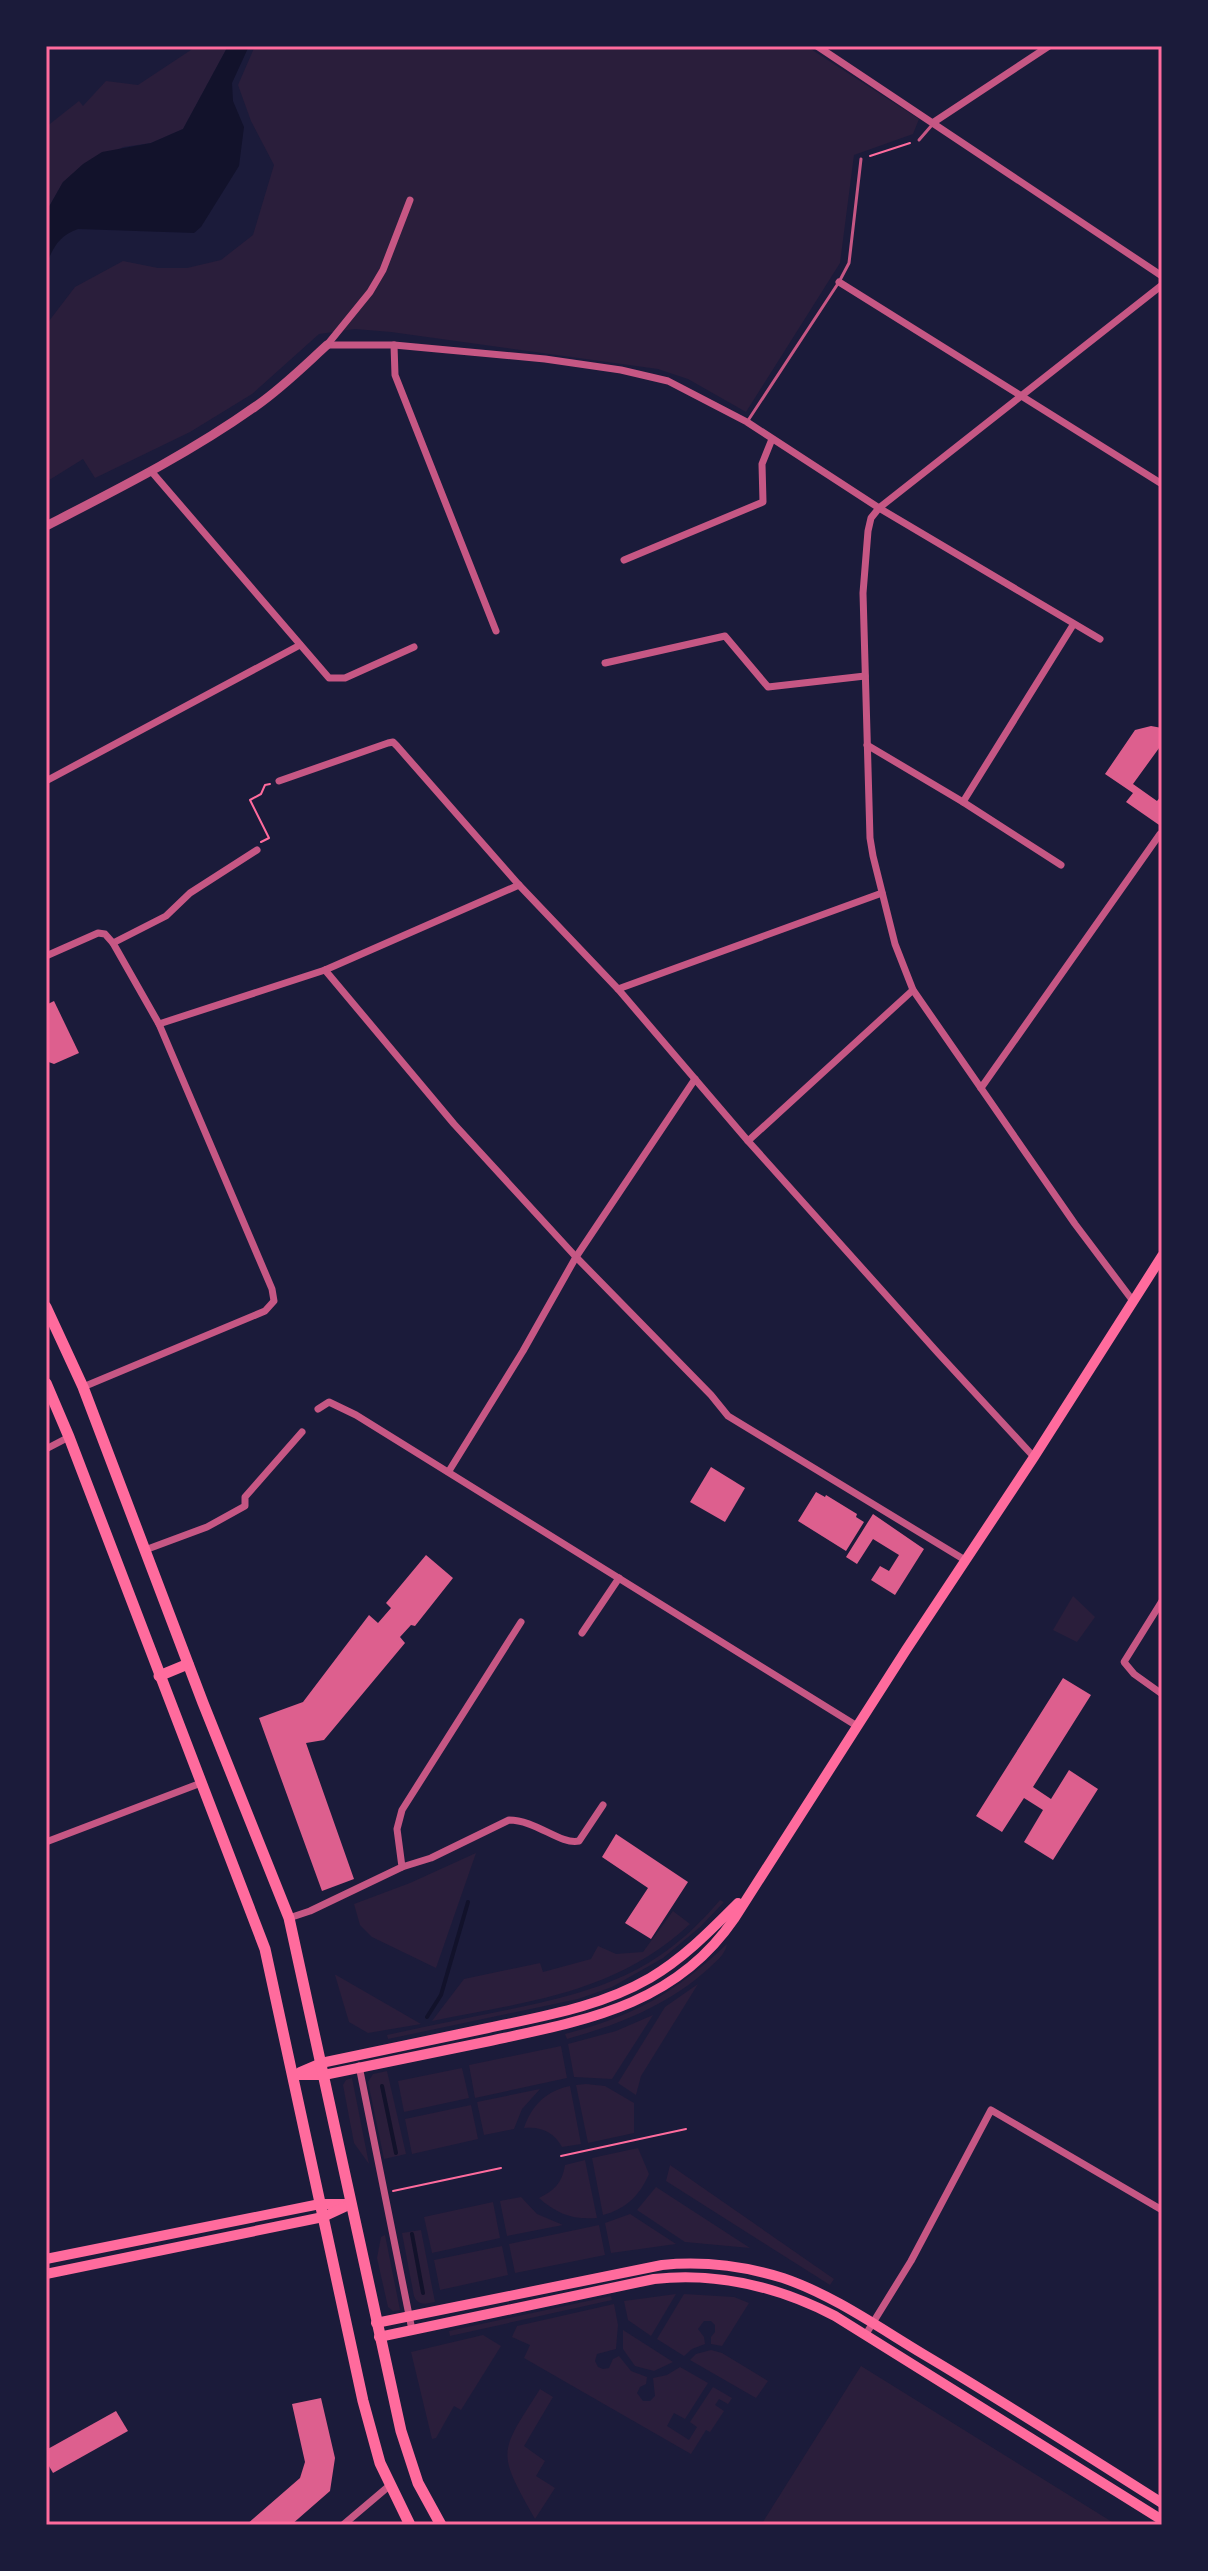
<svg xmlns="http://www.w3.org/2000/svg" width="1208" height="2571" font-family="'DM Sans',sans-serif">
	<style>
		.green { fill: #2a1e3b }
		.water { fill: #12122b }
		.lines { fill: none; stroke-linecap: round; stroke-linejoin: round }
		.stream { stroke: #12122b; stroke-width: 4 }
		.building { fill: #dd5f8e }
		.path { stroke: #ff6b9d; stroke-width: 2 }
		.service { stroke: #c65784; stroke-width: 3 }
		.minor { stroke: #c65784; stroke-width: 7 }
		.tertiary { stroke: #c65784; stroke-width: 9 }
		.secondary { stroke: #ff6b9d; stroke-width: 10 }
		.primary { stroke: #ff6b9d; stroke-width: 11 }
		.neatline { fill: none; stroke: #ff6b9d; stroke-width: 3 }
	</style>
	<rect width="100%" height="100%" fill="#1b1b3a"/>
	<g class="green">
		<path d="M197,46h31l-45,83 -32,14 -28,4 -60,35 -17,30v-85l33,-26 4,5 23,-25 32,4z"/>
		<path d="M255,46h551l113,73 -6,15 -59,21 -14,108 -94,149 -58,-33 -30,-10 -267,-37 -36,-3 -36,5 -67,60 -62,38 -95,46 -12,-19 -37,23v-157l29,-38 48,-26 35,7h29l34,-8 32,-25 21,-70 -23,-44 -13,-36z"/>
		<path d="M1073,1596l22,21 -18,25 -24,-12z"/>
		<path d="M476,1853l-40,115 -64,-31 -12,-12 -6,-21 56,-21z"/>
		<path d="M720,1900l4,2 -24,25 -37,31 -51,29 -34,12 -190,40 -1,-4c40,-9 80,-17 120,-25 91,-19 151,-36 213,-110z"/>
		<path d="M673,1911l17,13c-76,70 -161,77 -258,97l32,-42 76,-16 3,9 48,-13 7,-13 18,8 27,-2z"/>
		<path d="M727,1944c-2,11 -11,17 -19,25 -40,36 -90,56 -141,70l-2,-5c69,-18 110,-41 162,-90z"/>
		<path d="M335,1975h1l85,49 -53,9 -19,-11z"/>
		<path d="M698,1984l-57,92 -5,19 -18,-12 47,-76z"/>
		<path d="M653,2015l-41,64 -38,-2 -6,-33 48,-13z"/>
		<path d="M561,2046l6,32 -92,20 -6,-33z"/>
		<path d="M462,2068l7,30 -65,14 -6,-31z"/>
		<path d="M387,2071l19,83 -22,5 -16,-77 5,-8z"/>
		<path d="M352,2078l17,86 -15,-21 -11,-58 3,-5z"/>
		<path d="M586,2084l19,2 29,17v30l-46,10 -12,-58z"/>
		<path d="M570,2086l11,58 -19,3c-8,-15 -21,-21 -38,-19 8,-23 22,-37 46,-42z"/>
		<path d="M540,2089l-18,20 -8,20 -30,6 -7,-33z"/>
		<path d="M471,2105l7,34 -66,15 -7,-35z"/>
		<path d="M638,2148l11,26c-9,21 -23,35 -46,41l-11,-57z"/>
		<path d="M585,2160l12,58c-24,2 -40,-4 -58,-20 16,-8 23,-15 26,-33z"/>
		<path d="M670,2165l164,114 -4,6 -164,-104z"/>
		<path d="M656,2187l94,61 -65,-6 -48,-32z"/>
		<path d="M521,2197l16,17 26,11 -56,11 -7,-35z"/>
		<path d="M493,2202l7,36 -68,15 -8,-36z"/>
		<path d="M630,2214l46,30 -65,9 -6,-30z"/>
		<path d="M599,2225l6,30 -90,18 -6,-29z"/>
		<path d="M421,2230l14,72c-9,2 -17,4 -21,-6l-12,-63z"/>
		<path d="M385,2235l15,75 -7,1 -5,-4 -11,-49 4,-21z"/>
		<path d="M502,2246l6,29 -68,15 -6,-30z"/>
		<path d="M676,2294l-25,42 -23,-16 -4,-19z"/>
		<path d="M684,2294l50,3 15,6 -27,43 -11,-2v-7l4,-5v-7l-4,-4h-7l-6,8 6,8 1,7 -13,5 -8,7 -27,-17z"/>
		<path d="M611,2296l1,4 -162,36 -1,-5z"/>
		<path d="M614,2304l4,21 -2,24 -19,5 -2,7 3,6 5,2 6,-1 4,-9 6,-3 12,15 16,6 -1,7 -6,3 -3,6 6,8h7l5,-5 -2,-18 14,-3 13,-8 28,16 -23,36 -11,-6 -7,13 22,14 8,-13 -7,-5 23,-35 19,11 -4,6 -9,-5 -4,6 9,6 -14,21 -4,-2 -15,24 -167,-96 6,-13 -18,-8 5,-11z"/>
		<path d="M623,2330l50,32 -19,9 -19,-5 -12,-17z"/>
		<path d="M483,2335l18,11 -40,64 -7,-4 -18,32 -4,1 -21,-87z"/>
		<path d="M711,2350l11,3 46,28 -12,17 -66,-38 6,-6z"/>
		<path d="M861,2366l256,159h-356z"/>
		<path d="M540,2389l13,8 -29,49 21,15 -9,15 19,12 -20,31c-39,-69 -36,-65 5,-130z"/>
	</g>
	<path class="water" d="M228,46h21l-17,37 1,18 11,26 -5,39 -38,61 -7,6 -116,-4c-19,7 -24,17 -32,36v-53l17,-30 20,-18 19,-12 49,-9 32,-14z"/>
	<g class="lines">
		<g class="stream">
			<path d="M427,2017l14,-22 27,-93"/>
			<path d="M382,2086l14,67"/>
			<path d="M412,2234l11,59"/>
		</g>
	</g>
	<g class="building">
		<path d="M1151,726l11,2v16l-29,40 24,17 5,-6v32l-36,-25 7,-9 -28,-19 30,-44z"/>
		<path d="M54,1001l25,52 -25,11 -8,-3v-56z"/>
		<path d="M711,1467l34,21 -20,34 -35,-20z"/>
		<path d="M816,1492l9,5 1,-2 31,19 -1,3 8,5 -18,29 -48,-30z"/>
		<path d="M873,1514l51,35 -29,46 -24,-15 9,-14 9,5 10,-16 -26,-16 -16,25 -11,-7z"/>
		<path d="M426,1555l27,23 -38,48 -4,-1 -11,12 5,6 -81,97 -18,3 48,136 -32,12 -63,-173 44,-16 66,-87 9,8 13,-15 -5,-5z"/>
		<path d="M1063,1678l28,17 -58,92 18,12 18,-29 29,19 -45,71 -29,-18 19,-32 -19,-12 -22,34 -26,-16z"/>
		<path d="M616,1834l72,48 -37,57 -26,-16 23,-35 -46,-31z"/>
		<path d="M321,2398l14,60 -5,33 -39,34h-45l54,-47 5,-16 -13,-58z"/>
		<path d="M116,2411l12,20 -75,42 -7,-12v-11z"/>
	</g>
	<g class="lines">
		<g class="path">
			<path d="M870,156l40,-13"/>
			<path d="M261,842l8,-4 -19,-38 11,-6 4,-9 5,-1"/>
			<path d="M561,2156l125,-27"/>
			<path d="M393,2191l108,-23"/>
		</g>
		<g class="service">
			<path d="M919,140l13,-15"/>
			<path d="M747,422l92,-140 10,-19 12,-104"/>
		</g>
		<g class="minor">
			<path d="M817,46l345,230"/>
			<path d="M934,122l115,-76"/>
			<path d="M839,282l323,202"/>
			<path d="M327,345h67l151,14 76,11 47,11 79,41 132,86 221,131"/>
			<path d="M327,345l43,-53 13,-22 27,-70"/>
			<path d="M394,345l1,30 101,256"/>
			<path d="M151,471l178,207h16l69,-31"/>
			<path d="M624,560l139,-58 -1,-38 10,-25"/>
			<path d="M605,663l120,-27 43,51 97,-11"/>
			<path d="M867,745l96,57 98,63"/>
			<path d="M46,781l254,-136"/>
			<path d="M279,781l109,-38 5,-1 4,4 122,139 99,104 130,152 190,212 96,104"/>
			<path d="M963,802l110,-177"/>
			<path d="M113,943l53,-27 24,-23 67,-43"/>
			<path d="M46,956l52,-23 7,1 8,9 46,81 113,265 2,12 -9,10 -182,76"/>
			<path d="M325,970l129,154 122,133 135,138 17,21 237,144"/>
			<path d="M618,989l264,-96"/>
			<path d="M159,1024l166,-54 194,-85"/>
			<path d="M981,1088l179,-254"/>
			<path d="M748,1141l165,-151"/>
			<path d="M1133,1301l-58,-77 -162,-234 -18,-46 -22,-88 -3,-18 -7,-245 5,-62 3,-13 8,-10 283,-223"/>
			<path d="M318,1409l11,-7 27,13 501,311"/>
			<path d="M46,1449l23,-12"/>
			<path d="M449,1471l74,-120 53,-94 119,-178"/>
			<path d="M145,1550l62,-23 38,-21v-9l57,-65"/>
			<path d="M1162,1601l-38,61 10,12 28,20"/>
			<path d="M582,1633l37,-55"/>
			<path d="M46,1842l155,-59"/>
			<path d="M402,1867l29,-9 78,-38c27,0 51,25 70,21l24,-36"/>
			<path d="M289,1918l21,-7 92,-44 -5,-38 5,-19 119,-188"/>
			<path d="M359,2066l53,264"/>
			<path d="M866,2334l45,-73 80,-151 171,100"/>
			<path d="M343,2525l46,-39"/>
		</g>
		<path class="tertiary" d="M46,526c72,-37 144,-73 210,-120 26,-18 48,-40 71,-61"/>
		<g class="secondary">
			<path d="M300,2072l21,-9c56,-12 112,-24 167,-35 56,-12 112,-21 162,-50 34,-20 61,-48 88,-75"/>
			<path d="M293,2075h31c54,-11 107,-22 161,-33 97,-21 189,-35 249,-123l172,-269 128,-193 128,-201"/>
			<path d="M46,2259l274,-55h27"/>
			<path d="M46,2274l277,-57 28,-13"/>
			<path d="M376,2323l286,-58c40,-4 82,1 121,13 50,17 95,49 140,76 81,48 160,99 239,149"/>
			<path d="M379,2337l275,-58c64,-7 123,7 181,37l327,204"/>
		</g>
		<g class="primary">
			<path d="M46,1307l37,80 120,316 86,215 112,513 17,52 23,42"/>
			<path d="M46,1383l23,54 196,512 98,452 17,62 30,62"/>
			<path d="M159,1676l29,-12"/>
		</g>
	</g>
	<rect width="1208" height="2571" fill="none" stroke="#1b1b3a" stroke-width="96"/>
	<rect x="48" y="48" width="1112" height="2475" class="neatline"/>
</svg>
